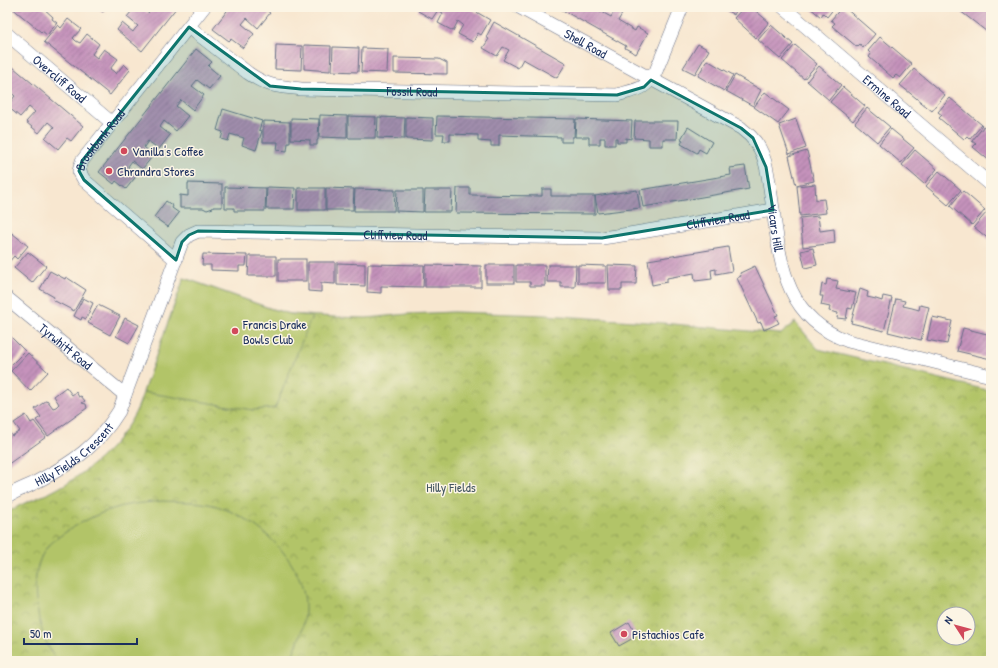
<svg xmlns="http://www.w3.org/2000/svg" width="998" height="668" font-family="'Patrick Hand',sans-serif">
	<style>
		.park { fill: url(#park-crowns); stroke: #667a62; fill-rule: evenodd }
		.pitch { fill: #b2c467; stroke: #667a62 }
		.building { fill: url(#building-hatch) }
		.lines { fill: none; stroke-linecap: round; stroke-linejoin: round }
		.street-casing { stroke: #686f86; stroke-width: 14 }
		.street { stroke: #fff; stroke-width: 13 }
		.marked { fill: #0f766e; fill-opacity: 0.2; stroke: #0f766e; stroke-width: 3; stroke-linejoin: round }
		.poi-dot { fill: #d1495b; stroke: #fcf5e5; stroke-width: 1.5 }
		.labels { text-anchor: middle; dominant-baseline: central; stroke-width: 3; stroke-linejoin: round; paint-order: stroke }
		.street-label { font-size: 13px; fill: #1b2f5e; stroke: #fcf5e5 }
		.poi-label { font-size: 13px; fill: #1b2f5e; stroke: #fcf5e5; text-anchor: start }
		.park-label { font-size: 13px; fill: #415460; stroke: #fcf5e5 }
	</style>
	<defs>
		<pattern id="park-crowns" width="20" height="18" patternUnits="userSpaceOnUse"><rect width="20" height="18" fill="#b2c467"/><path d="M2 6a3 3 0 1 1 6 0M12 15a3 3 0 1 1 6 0" fill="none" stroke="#90a058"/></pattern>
		<pattern id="building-hatch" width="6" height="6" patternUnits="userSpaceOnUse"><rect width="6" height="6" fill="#c592bb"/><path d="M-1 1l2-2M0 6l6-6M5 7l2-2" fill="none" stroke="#9f789b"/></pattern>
	</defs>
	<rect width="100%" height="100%" fill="#fcf5e5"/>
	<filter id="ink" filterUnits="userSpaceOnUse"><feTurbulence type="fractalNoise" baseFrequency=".025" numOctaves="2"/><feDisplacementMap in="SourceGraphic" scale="8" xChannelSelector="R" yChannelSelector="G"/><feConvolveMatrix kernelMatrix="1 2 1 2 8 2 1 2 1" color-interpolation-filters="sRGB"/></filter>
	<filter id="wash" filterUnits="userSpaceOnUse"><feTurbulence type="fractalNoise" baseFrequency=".012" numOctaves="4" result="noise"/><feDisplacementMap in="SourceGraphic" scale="16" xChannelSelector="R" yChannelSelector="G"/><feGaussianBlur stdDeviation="0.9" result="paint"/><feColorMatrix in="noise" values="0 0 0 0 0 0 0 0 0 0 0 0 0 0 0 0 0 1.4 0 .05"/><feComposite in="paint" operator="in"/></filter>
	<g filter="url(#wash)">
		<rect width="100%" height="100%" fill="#f8e7d0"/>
		<path class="park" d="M184,278l88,31 18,5 45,3 31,1 42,-4 45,-2 93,3 117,8 118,11 14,-12 23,27 173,42v270h-984v-148c14,-10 29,-14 44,-21 36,-18 71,-49 87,-85zM944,614h24v24h-24z"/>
		<g class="pitch">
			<path d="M184,278l88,31 18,5 22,2 -37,92 -22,2 -110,-18z"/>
			<path d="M162,501c17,1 35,0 51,4 44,12 95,58 92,107 -1,17 -8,33 -15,49h-233c-12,-16 -17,-34 -20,-54 -3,-18 -3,-42 9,-58 12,-16 51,-36 70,-41 15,-5 31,-5 46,-7z"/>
		</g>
		<g id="blocks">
			<g class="building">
				<path d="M11,7h31l11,10 -1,2 5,4 -10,12 -5,-4 -1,1z"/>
				<path d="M96,7h10l-3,5z"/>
				<path d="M135,7h6l7,6 5,-6h24l-35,44 -25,-21 5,-7 11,9 2,-3 3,-3 -11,-9z"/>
				<path d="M230,7h32l8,6 -12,15 -11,-10 -5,6 12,10 -11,14 -12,-9 -2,2 -16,-12z"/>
				<path d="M322,7h8l-3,4z"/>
				<path d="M420,7h48l22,13 -9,15 -3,-2 -5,9 -15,-8 5,-9 -5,-4 -5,10 -15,-8 5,-10 -5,-3 -6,9 -14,-8z"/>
				<path d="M557,7h43l-2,3 13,7 4,-7 7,4 -4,7 17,10 2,-4 11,6 -12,21 -11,-6 1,-2z"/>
				<path d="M721,7h17l-4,8z"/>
				<path d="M744,7h7l18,15 -13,16 -22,-20z"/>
				<path d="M809,7h26l-8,10 -4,-4 -2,4z"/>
				<path d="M842,7h2l31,27 -12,14 -3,-4 -3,3 -25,-21 3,-3 -4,-3z"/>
				<path d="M955,7h31l5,4v24z"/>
				<path d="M68,19l13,10 -8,9 3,3 4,2 7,-9 12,10 -7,10 5,4 7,-9 14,10 -8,10 3,2 3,3 8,-10 6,6 -20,25 -66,-53 14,-17 3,3z"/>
				<path d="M494,22l72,41 -9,15 -34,-19 -5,9 -15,-8 6,-10 -6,-3 -6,9 -14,-8 6,-9 -3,-2z"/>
				<path d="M771,25l22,19 -13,15 -22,-19z"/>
				<path d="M880,37l32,27 -12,14 -4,-3 -3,3 -24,-21 2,-3 -3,-3z"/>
				<path d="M698,44l11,6 -14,24 -12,-6z"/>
				<path d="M276,45l26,1 -1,24 -26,-1z"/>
				<path d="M304,45l27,1 -1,25 -26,-2z"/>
				<path d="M795,45l22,19 -13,15 -22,-19z"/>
				<path d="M333,47l26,1 -1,24 -26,-1z"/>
				<path d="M362,48l26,1 -1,24 -26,-1z"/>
				<path d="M196,49l16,13 -4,4 12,10 -11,13 -12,-9 -5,6 12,9 -11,15 -12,-10 -5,6 12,10 -12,15 -12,-10 -4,6 10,8 -11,14 -11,-8 -4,6 9,8 -5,7 -6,7 -10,-8 -3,4 -1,2 10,7 -12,15 -10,-8 -2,3 -15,-12z"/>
				<path d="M394,58l45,1 8,4v11l-53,-1z"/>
				<path d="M707,60l26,15 -9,16 -26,-15z"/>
				<path d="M7,62l76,64 -12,15 -4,-3 -9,11 -13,-11 9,-11 -6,-5 -9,11 -13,-11 9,-10 -6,-5 -9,10 -13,-11 8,-10 -6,-5 -2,3z"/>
				<path d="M819,66l22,19 -12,15 -22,-19z"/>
				<path d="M914,69l31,26 -13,16 -32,-26z"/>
				<path d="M735,75l26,15 -8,16 -27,-15z"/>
				<path d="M843,87l22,19 -12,15 -23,-19z"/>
				<path d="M765,92l24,18 -11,14 -24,-17z"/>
				<path d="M950,98l32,27 -12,14 -3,-3 -3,3 -25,-21 3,-3 -4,-3z"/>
				<path d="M867,108l23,19 -13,15 -22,-19z"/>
				<path d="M223,109l39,12 -3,9 3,1 -6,19 -14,-5 2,-7 -14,-4 -2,7 -7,-2 2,-7 -6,-2z"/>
				<path d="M320,115l27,1v22l-28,-1z"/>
				<path d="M348,116l28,1 -1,21h-27z"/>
				<path d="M437,116l138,3 -1,18h-2v5h-11v-5l-62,-2v11h-8v-4l-13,-1v-6l-28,-1v7h-7l1,-7h-8z"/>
				<path d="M378,117l27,1 -1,21 -27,-1z"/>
				<path d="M406,117l27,1v22l-27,-1z"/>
				<path d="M291,118l28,1 -1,21h-1v5h-7v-5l-19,-1z"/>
				<path d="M576,119l56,2 -1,18 -5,-1v4h-9v-4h-2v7h-10v-7h-5v6h-11v-7h-14z"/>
				<path d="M796,119l10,29 -17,6 -10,-29z"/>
				<path d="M263,121l27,1v21h-2l-1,8 -10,-1 1,-8h-15z"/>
				<path d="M635,121h43l-1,18h-14v7h-14v-7l-15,-1z"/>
				<path d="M984,126l7,7v29l-18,-15 3,-3 -4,-3z"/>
				<path d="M688,127l24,15 -6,11 -7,-4 -2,4 -16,-9 2,-4 -2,-1z"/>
				<path d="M891,129l23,19 -13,15 -22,-19z"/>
				<path d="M915,150l22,19 -13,15 -22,-19z"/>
				<path d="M807,151l7,30 -18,4 -7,-29z"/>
				<path d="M745,166l4,23 -106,18 -3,-17 91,-15 -1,-7z"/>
				<path d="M939,171l22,19 -13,15 -22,-19z"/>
				<path d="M188,183l34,1v23h-9v1l-6,2 -4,-2h-23v-13l8,1z"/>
				<path d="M815,184l1,16 8,-1 2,14 -26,3 -3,-30z"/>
				<path d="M225,187l41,1 -1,23h-31v-3h-9z"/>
				<path d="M267,187l28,1 -1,21h-28z"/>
				<rect x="298" y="188" width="27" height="22"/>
				<path d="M326,188l28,1 -1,21h-27z"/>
				<path d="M457,188h13v7l72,1v-7h9v7h44v18l-139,-1z"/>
				<path d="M355,189l40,1 -1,21h-40z"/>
				<path d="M397,190h26v22l-27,-1z"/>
				<path d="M425,190h27l-1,22h-27z"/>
				<path d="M637,190l3,18 -42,5 -3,-17z"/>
				<path d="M963,191l22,19 -13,15 -22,-19z"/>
				<path d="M166,201l7,5 -1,2 7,5 -11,14 -14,-10z"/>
				<path d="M987,212l4,3v26l-17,-14z"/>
				<path d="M818,216l2,15 14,-2 1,14 -32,4 -3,-29z"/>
				<path d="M7,229l21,17 -11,13 -3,-3 -6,7 -1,-2z"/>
				<path d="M728,247l4,24 -16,3v-5l-5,1 1,9 -17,2 -1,-8 -27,5v4l-15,3 -4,-25z"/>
				<path d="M813,248l4,17 -12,3 -4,-17z"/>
				<path d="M28,252l18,14 -14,17 -18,-15z"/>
				<path d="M203,254l44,1 -1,11h-7v5l-28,-1v-5h-9z"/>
				<path d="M249,256h27v20h-28z"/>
				<rect x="278" y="259" width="28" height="22"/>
				<path d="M308,262h27v22l-14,-1v9l-13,-1z"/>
				<path d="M337,263l28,1v22l-28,-1z"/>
				<path d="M368,264l56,1 -1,22 -42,-1v7l-14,-1z"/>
				<path d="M425,265l56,1v21h-56z"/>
				<rect x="486" y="265" width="28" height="18"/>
				<path d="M516,265h29v21h-15v-4h-14z"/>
				<path d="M548,265h28l-1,22h-14v-5h-14z"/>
				<path d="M578,265l28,1v17h-28z"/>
				<path d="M608,265l29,1 -1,18h-14v6h-13z"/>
				<path d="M755,266l23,49 -3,1 4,7 -15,7 -3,-8 -3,1 -21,-45 4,-2 -1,-3z"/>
				<path d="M50,271l15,8 1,-2 20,13 -12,21 -21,-11 1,-3 -14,-8z"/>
				<path d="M827,279l11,2 -2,8 20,4 -4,16 -4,-1 -2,11 -9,-1 1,-5 -9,-2 1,-4 -9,-2 2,-9h-3l2,-12 4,1z"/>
				<path d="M860,289l8,3 -1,5 9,2 6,2 1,-5 9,2 -8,33 -33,-8z"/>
				<path d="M83,298l10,5 -7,16 -4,-2 -1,3 -7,-4z"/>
				<path d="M896,299l9,2 -2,5 9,2 7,2 1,-5 9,2 -8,33 -33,-8z"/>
				<path d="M98,305l22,11 -10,19 -22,-12z"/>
				<path d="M932,317l20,4 -5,23 -20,-4z"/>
				<path d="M125,318l14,7 -10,18 -13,-7z"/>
				<path d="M963,328l28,7v24l-34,-8z"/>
				<path d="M7,333l18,18 -18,18z"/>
				<path d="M28,353l20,19 -18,19 -19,-20z"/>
				<path d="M66,387l6,8 4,-3 3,5 2,-1 4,5 -3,2 4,1 1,4 -39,28 -12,-16 5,-3 -6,-8 12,-9 6,8 3,-1 3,-3 -5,-8z"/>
				<path d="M26,415l5,8 3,-2 12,16 -39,28v-36l5,7 8,-5 -6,-8z"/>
				<path d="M629,622l8,14 -18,10 -8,-13z"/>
			</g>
		</g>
	</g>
	<g filter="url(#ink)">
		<use href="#blocks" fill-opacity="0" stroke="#686f86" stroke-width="1"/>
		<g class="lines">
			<defs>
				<g id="street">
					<path id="s1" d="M519,7l222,121c3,3 8,6 11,10 14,14 16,37 19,57 9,60 9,121 77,146l143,35"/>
					<path id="s2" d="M783,7l208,178"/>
					<path id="s3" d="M189,27l59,46c20,14 29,13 53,16l316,6c20,-6 28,-4 39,-24l26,-64"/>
					<path id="s4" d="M7,34l105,89"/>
					<path id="s5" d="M176,260l-92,-80 -5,-9 3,-10 122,-154"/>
					<path id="s6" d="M7,298l118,97"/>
					<path id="s7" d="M7,497c9,-7 21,-10 31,-16 35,-18 60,-36 81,-70l63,-169 7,-7 9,-4 327,6 77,1 27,-4 144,-24"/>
				</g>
			</defs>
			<use href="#street" class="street-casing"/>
			<use href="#street" class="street"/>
		</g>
	</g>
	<path class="marked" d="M189,27l81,59 31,3 316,6 27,-8 7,-7 90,48 12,10 13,29 7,43 -171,28 -404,-7 -9,4 -7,7 -6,18 -92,-80 -5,-9 3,-10z"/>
	<g class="poi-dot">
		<circle cx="124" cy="151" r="4"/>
		<circle cx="109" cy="171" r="4"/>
		<circle cx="235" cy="331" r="4"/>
		<circle cx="624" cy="634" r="4"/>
	</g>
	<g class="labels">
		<g class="street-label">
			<text stroke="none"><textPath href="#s1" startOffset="76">Shell Road</textPath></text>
			<text stroke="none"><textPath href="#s4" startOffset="69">Overcliff Road</textPath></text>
			<text stroke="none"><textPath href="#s3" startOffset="242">Fossil Road</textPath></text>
			<text stroke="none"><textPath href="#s2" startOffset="137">Ermine Road</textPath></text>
			<text stroke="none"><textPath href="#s5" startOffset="170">Brookbank Road</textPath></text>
			<text stroke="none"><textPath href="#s7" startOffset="865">Cliffview Road</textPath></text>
			<text stroke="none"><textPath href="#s1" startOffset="362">Vicars Hill</textPath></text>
			<text stroke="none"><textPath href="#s7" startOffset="541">Cliffview Road</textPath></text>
			<text stroke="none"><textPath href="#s6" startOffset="76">Tyrwhitt Road</textPath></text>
			<text stroke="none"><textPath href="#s7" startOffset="80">Hilly Fields Crescent</textPath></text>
		</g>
		<g class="poi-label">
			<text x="132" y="151">Vanilla's Coffee</text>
			<text x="117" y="171">Chrandra Stores</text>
			<text x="243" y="324">Francis Drake<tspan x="243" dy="15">Bowls Club</tspan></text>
			<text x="632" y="634">Pistachios Cafe</text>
		</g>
		<g class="park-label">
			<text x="451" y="487">Hilly Fields</text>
		</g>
	</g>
	<rect width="998" height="668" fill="none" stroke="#fcf5e5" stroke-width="24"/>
	<g transform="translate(956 626) rotate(306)"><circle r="19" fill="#fcf5e5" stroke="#a2a6af"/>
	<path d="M0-3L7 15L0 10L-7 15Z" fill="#d1495b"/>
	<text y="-6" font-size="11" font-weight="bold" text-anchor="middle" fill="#1b2f5e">N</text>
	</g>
	<path d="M24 638v6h113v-6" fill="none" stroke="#1b2f5e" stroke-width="2"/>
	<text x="30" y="638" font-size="12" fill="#1b2f5e" stroke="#fcf5e5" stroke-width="3" paint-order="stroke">50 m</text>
</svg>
